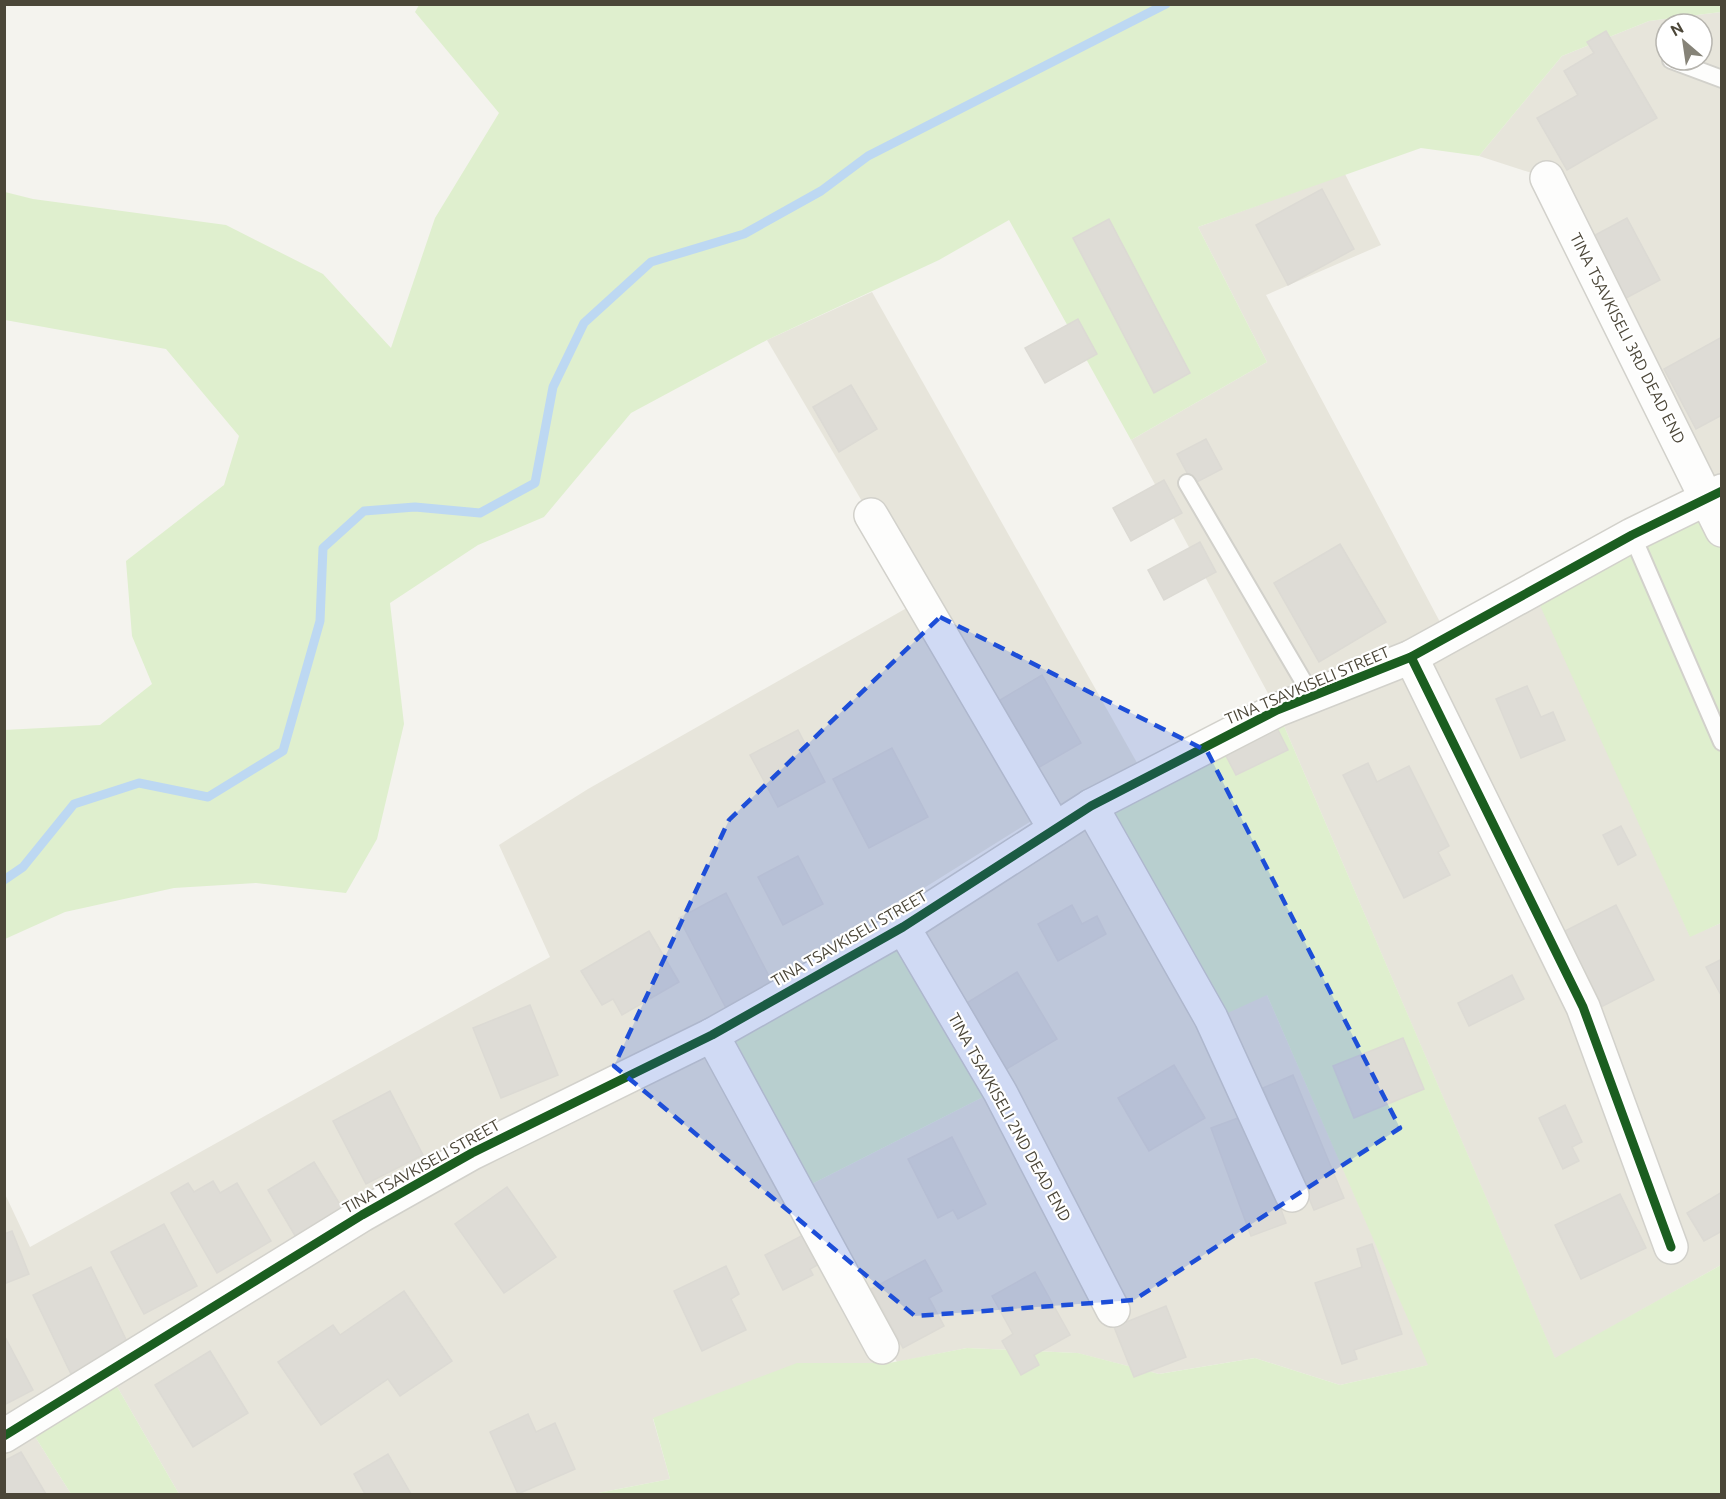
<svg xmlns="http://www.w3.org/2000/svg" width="1726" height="1499" font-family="Ubuntu,sans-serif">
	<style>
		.residential { fill: #e7e5db; fill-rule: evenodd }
		.green { fill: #dfefce }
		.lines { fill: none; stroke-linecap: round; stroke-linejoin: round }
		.stream { stroke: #bdd8f2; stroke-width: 9 }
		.building { fill: #dedcd6; stroke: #dcdad4; stroke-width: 1.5 }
		.lane-casing { stroke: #d2d1cb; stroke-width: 20 }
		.street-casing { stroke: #d2d1cb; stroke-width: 36 }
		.lane { stroke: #fdfdfc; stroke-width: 16 }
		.street { stroke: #fdfdfc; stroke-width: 33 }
		.cycleway-casing { stroke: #fff; stroke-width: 13 }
		.cycleway { stroke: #1b5e20; stroke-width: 9 }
		.marked { fill: #1d4ed8; fill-opacity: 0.2; stroke: #1d4ed8; stroke-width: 4.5; stroke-dasharray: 12 8; stroke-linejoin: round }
		.labels { text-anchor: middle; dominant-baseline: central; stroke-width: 4.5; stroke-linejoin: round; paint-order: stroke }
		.street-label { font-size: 16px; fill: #4b4638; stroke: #fff }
	</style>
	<rect width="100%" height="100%" fill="#f4f3ee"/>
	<g class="residential">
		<path d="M1721,12v479l-174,-313 -68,-22 83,-100 87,-35zM1666,24h36v36h-36z"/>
		<path d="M1345,174l36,71 -115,50 182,342 -171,73 -146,-270 136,-78 -69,-135z"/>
		<path d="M872,292l273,485 -90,52 -288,-489z"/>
		<path d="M1539,601l151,335 31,-13v342l-166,94 -274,-640z"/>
		<path d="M912,605l121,215 -317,198 -711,406 -1,-232 26,55 520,-290 -51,-112 89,-56z"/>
		<path d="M1092,820l175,175 162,370 -89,20 -85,-27 -96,16 -82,-21 -110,-5 -70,14 -95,-173 185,-94 -76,-162z"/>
		<path d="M708,1051l173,311 -228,57 17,60 -77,15h-414l-64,-111 379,-231z"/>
		<path d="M34,1435l37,59h-66l-1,-42z"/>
	</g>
	<g class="green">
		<path d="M419,5h1302v7l-72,9 -87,35 -83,100 -58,-8 -223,79 69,135 -136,78 -122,-220 -70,40 -172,80 -136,73 -87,104 -66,28 -88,58 14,121 -27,115 -31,54 -90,-10 -82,5 -109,24 -60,27 -1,-209 96,-5 52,-41 -20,-48 -6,-75 98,-76 15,-49 -73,-87 -161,-29v-128l28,7 193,26 97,49 68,74 44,-130 64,-105 -84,-101z"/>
		<path d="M1721,491v432l-31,14 -157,-347z"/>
		<path d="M1281,719l274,639 166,-93v229h-1128l77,-15 -17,-61 144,-55h92l78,-15 111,5 81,21 96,-16 85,27 88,-20 -161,-370 -50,23 -116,-205z"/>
		<path d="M898,942l89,153 -185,94 -79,-147z"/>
		<path d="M115,1383l64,111h-108l-37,-59z"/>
	</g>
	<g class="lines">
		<path class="stream" d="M4,880l19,-13 51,-63 65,-21 69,14 75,-46 37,-130 3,-73 41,-37 51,-4 65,6 55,-30 18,-96 31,-64 67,-61 93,-28 77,-43 47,-35 298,-152"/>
	</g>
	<g class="building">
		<path d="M1606,31l51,87 -90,52 -30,-52 41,-23 -14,-24 30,-18 -7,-11z"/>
		<path d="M1322,189l32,60 -66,36 -32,-60z"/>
		<path d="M1627,218l33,62 -45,24 -33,-62z"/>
		<path d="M1109,219l81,154 -36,20 -81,-155z"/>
		<path d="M1078,319l19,35 -52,29 -20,-35z"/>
		<path d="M1722,337v78l-26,14 -32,-60z"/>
		<path d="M851,385l26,44 -38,23 -26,-45z"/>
		<path d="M1206,439l16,30 -29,15 -16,-30z"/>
		<path d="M1164,480l18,33 -51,28 -18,-33z"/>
		<path d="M1200,542l16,30 -52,28 -16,-30z"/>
		<path d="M1340,544l46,78 -67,40 -45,-79z"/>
		<path d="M1042,675l39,68 -57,33 -39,-67z"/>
		<path d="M1527,686l14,31 12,-5 12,28 -44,18 -25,-59z"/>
		<path d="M1276,726l12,24 -52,25 -12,-23z"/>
		<path d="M798,730l27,52 -47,25 -28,-52z"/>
		<path d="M892,748l36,69 -59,31 -36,-69z"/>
		<path d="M1368,763l9,19 32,-16 40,80 -11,6 12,23 -46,23 -61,-123z"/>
		<path d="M1621,826l15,29 -18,10 -15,-30z"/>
		<path d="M798,856l25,48 -40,21 -25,-48z"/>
		<path d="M726,893l47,91 -47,24 -47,-90z"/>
		<path d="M1072,905l10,19 15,-8 9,18 -48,27 -20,-37z"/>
		<path d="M1616,905l38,75 -57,29 -38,-75z"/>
		<path d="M649,931l30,51 -57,33 -9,-16 -11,6 -21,-34z"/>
		<path d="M1722,959v38l-16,-30z"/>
		<path d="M1017,972l40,67 -52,31 -40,-66z"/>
		<path d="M1512,975l12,24 -55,27 -11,-23z"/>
		<path d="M530,1005l28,70 -57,23 -28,-70z"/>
		<path d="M1403,1038l21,51 -70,29 -21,-52z"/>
		<path d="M1174,1065l31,53 -56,33 -31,-53z"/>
		<path d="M1293,1075l51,123 -30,12 -51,-122z"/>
		<path d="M390,1091l33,64 -57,29 -33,-63z"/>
		<path d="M1565,1105l17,37 -10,5 7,14 -16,8 -24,-51z"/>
		<path d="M1246,1115l40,108 -35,13 -40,-108z"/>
		<path d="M952,1137l34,67 -28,15 -5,-9 -15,8 -30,-59z"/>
		<path d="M314,1162l30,49 -47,28 -29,-49z"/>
		<path d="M213,1181l7,12 17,-10 34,58 -54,32 -46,-80 17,-10 6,9z"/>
		<path d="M507,1187l49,70 -52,36 -49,-69z"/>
		<path d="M1722,1192v39l-18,10 -17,-28z"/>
		<path d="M1620,1194l26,54 -65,31 -26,-54z"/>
		<path d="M164,1224l33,62 -53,28 -33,-62z"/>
		<path d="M12,1231l17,43 -25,10v-50z"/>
		<path d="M807,1233l16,29 -13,7 3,6 -30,15 -18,-35z"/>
		<path d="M1372,1244l30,90 -48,16 3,9 -15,5 -27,-81 47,-16 -5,-18z"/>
		<path d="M925,1260l17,31 -13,7 15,28 -41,22 -32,-59z"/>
		<path d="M726,1266l13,28 -8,5 15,31 -44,21 -28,-60z"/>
		<path d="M91,1267l39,81 -58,28 -39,-81z"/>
		<path d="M1035,1272l35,63 -36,20 5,10 -18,10 -19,-34 11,-7 -21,-38z"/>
		<path d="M404,1291l48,70 -52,35 -12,-17 -67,46 -43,-63 55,-37 7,10z"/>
		<path d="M1166,1306l20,51 -52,20 -20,-50z"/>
		<path d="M4,1335l29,55 -29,15z"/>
		<path d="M210,1351l38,62 -55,34 -38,-62z"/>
		<path d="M528,1414l8,18 19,-9 20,46 -57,25 -28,-62z"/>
		<path d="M21,1452l25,42h-42v-33z"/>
		<path d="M388,1454l23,40h-46l-11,-20z"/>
	</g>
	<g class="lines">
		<defs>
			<g id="lane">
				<path d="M1671,60l51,19"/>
				<path d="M1187,483l125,213"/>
				<path d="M1632,535l90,207"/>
			</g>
			<g id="street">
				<path d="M1547,178l175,352"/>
				<path d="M871,515l184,314"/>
				<path d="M1411,657l172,350 88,240"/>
				<path d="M1091,806l120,212 81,177"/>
				<path d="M903,927l97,165 113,218"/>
				<path d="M712,1035l170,312"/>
				<path d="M4,1436l358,-221 110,-62 240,-118 191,-108 188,-121 186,-96 134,-53 221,-122 90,-44"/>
			</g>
		</defs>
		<use href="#lane" class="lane-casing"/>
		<use href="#street" class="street-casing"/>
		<use href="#lane" class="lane"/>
		<use href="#street" class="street"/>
		<defs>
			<g id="cycleway">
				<path d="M1411,657l172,350 88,240"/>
				<path d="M4,1436l358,-221 110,-62 240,-118 191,-108 188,-121 186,-96 134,-53 221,-122 90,-44"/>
			</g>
		</defs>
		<use href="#cycleway" class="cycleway-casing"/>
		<use href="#cycleway" class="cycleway"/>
	</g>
	<path class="marked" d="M940,617l267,134 193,377 -266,172 -219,16 -301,-250 115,-246z"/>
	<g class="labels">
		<g class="street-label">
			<text transform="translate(1628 338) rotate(63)">TINA TSAVKISELI 3RD DEAD END</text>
			<text transform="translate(1307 685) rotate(-23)">TINA TSAVKISELI STREET</text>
			<text transform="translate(849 938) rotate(-30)">TINA TSAVKISELI STREET</text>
			<text transform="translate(1010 1117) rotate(61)">TINA TSAVKISELI 2ND DEAD END</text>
			<text transform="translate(421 1166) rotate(-29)">TINA TSAVKISELI STREET</text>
		</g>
	</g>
	<rect width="1726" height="1499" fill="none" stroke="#4b4638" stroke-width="12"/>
	<g transform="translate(1684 42) rotate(331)"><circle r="28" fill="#ffffff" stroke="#b7b5af" stroke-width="1.5"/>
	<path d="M0-4.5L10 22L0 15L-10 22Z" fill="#868378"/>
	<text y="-9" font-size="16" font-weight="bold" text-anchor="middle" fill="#4b4638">N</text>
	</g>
</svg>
